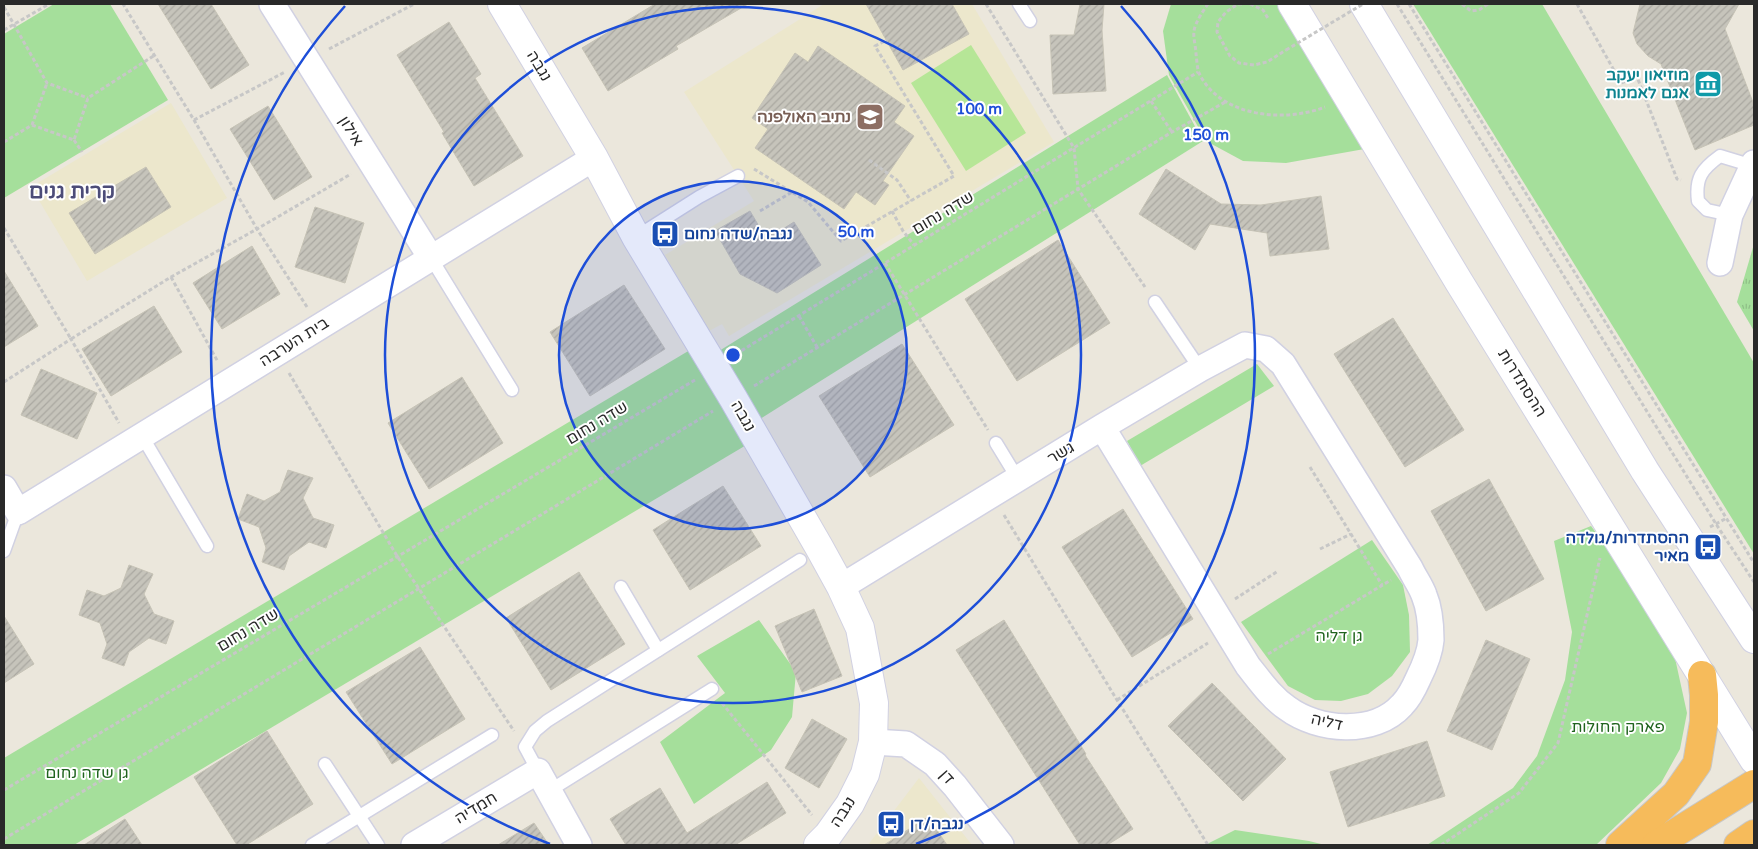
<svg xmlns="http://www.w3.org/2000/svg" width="1758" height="849" font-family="'Varela Round','Noto Sans Hebrew',sans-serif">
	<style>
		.education { fill: #ece7cc }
		.grass { fill: url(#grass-tufts) }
		.park { fill: #a5df9b }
		.pitch { fill: #b6e697 }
		.building { fill: url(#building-hatch); stroke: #c6c3b6 }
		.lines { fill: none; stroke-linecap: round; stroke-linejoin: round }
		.service-casing { stroke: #d1d1e2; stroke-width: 15 }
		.minor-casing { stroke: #d1d1e2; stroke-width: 28 }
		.tertiary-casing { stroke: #d1d1e2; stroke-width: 30 }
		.secondary-casing { stroke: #d1d1e2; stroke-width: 30 }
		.motorway-casing { stroke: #c7c7c7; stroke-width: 30 }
		.path { stroke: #c7c7c7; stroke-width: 3; stroke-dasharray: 4 2.5; stroke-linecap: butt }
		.service { stroke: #fff; stroke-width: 12 }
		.minor { stroke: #fff; stroke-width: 25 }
		.tertiary { stroke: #fff; stroke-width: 28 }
		.secondary { stroke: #fff; stroke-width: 28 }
		.motorway { stroke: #f6bb5b; stroke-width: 28 }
		.path-bridge { stroke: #c7c7c7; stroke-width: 3; stroke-dasharray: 4 2.5; stroke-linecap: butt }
		.ring { fill: none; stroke: #1d4ed8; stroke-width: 2.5 }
		.labels { text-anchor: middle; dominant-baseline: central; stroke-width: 4; stroke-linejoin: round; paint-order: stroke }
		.street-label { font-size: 16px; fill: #292929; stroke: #fff }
		.culture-label { font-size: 16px; font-weight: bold; fill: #0d838f; stroke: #fff; text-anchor: end }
		.education-label { font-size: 16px; font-weight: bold; fill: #785e54; stroke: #fff; text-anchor: end }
		.transit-label { font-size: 16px; font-weight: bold; fill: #164399; stroke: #fff; text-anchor: start }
		.park-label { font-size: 16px; fill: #1f631d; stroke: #fff }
		.district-label { font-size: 21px; font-weight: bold; fill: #4c4c78; stroke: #fff }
		.centre { fill: #1d4ed8; stroke: #fff; stroke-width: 2.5 }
		.ring-label { font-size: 15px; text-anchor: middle; font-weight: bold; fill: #1d4ed8; stroke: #fff; stroke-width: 4; stroke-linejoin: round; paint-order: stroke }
	</style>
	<defs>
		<pattern id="grass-tufts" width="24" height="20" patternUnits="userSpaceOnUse" patternTransform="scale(1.25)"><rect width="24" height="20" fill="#a5df9b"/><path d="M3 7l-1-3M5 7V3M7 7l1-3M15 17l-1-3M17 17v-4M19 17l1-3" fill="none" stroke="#8ebf86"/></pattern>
		<pattern id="building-hatch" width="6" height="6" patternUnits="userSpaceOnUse" patternTransform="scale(1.25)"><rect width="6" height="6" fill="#c6c4bb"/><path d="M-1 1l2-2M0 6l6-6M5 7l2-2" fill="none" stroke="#aaa8a1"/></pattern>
	</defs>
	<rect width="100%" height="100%" fill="#ebe7dc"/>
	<g class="education">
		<path d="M824,4h148l82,138 -325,194 -7,-12 -13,7 -44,-76 89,-54 -70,-109z"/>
		<path d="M171,103l56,95 -140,83 -56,-94z"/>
		<path d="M919,778l53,67h-104z"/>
	</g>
	<path class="grass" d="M1754,244v87l-17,-29z"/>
	<g class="park">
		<path d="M54,4h56l58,96 -164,98v-164z"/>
		<path d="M1171,4h113l86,144 -84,15 -43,-2 -37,-20 -37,-66 -6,-44z"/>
		<path d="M1413,4h129l212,359v191z"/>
		<path d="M1167,75l36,66 -443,278 -41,-68z"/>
		<path d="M690,350l58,94 -674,401h-70v-87z"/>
		<path d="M1257,364l17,22 -134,80 -13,-25z"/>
		<path d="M1591,526l56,75 26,48 14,64 -7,36 -19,34 -65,62h-169l86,-57 24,-32 28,-76 7,-48 -18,-91z"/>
		<path d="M1372,540l31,45 6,30 1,37 -18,24 -24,18 -27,7 -26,-1 -27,-14 -47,-64z"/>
		<path d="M759,620l37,52 -4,45 -21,33 -77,54 -34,-62 65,-49 -28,-37z"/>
		<path d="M1235,830l74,11 16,4h-120z"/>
	</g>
	<path class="pitch" d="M971,45l55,88 -60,38 -55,-88z"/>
	<g class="building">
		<path d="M158,4h53l38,61 -38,24z"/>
		<path d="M655,4h93l-72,42 2,3 -70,42 -26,-43z"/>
		<path d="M866,4h86l17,30 -66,36z"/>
		<path d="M1080,4h24l-2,26 4,61 -53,3 -3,-59h24z"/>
		<path d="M1640,4h99l-14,25 29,76v20l-59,25 -34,-86 -13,-8 -11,-12 -4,-11z"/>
		<path d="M449,22l32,52 -6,4 48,78 -49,30 -32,-53 2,-1 -47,-77z"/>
		<path d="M818,46l87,60 -11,16 20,14 -31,45 6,4 -14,20 -19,-13 -12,17 -89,-61 13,-19 -16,-11 43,-65 13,9z"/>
		<path d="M268,106l44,71 -38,23 -44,-71z"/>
		<path d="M146,167l25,40 -76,47 -26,-41z"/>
		<path d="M1166,169l55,35 40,1 60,-9 8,53 -59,7 -3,-23 -57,-9 -15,26 -56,-36z"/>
		<path d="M315,207l49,16 -19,60 -50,-16z"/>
		<path d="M750,211l10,17 15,6 19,-12 27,43 -44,28 -37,-19 -25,-43z"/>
		<path d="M1058,240l52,83 -93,58 -52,-82z"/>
		<path d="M252,246l28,48 -58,35 -29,-46z"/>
		<path d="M4,271l34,55 -34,21z"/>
		<path d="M624,285l41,64 -75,47 -40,-64z"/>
		<path d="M154,306l28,46 -71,44 -29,-47z"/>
		<path d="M1393,318l71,112 -59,37 -71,-113z"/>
		<path d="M902,344l52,81 -84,52 -51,-81z"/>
		<path d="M41,369l56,24 -20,46 -56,-24z"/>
		<path d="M462,377l41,66 -74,46 -41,-66z"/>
		<path d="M288,470l25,8 -10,20 10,20 21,7 -8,23 -17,-6 -20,14 -5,14 -22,-8 4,-14 -7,-21 -21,-8 9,-25 17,7 16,-9z"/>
		<path d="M1489,479l55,100 -58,32 -55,-100z"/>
		<path d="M723,486l38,60 -71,44 -37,-60z"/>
		<path d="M1123,509l70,110 -61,38 -70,-110z"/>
		<path d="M129,565l24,9 -9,20 10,20 20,7 -8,23 -17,-6 -20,14 -5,14 -22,-8 5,-14 -7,-21 -21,-8 8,-25 17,6 17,-8z"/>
		<path d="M579,572l46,72 -74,46 -45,-72z"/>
		<path d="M814,609l28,67 -40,16 -27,-66z"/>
		<path d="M4,616l30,48 -30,19z"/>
		<path d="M1004,620l82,134 -1,1 48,74 -26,16h-27l-124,-195z"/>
		<path d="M1486,640l44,19 -38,91 -45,-19z"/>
		<path d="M420,647l45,72 -73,45 -46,-72z"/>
		<path d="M1212,683l74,76 -43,42 -75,-75z"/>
		<path d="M812,719l35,20 -28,49 -34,-20z"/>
		<path d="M267,731l46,73 -67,41h-9l-43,-68z"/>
		<path d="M1427,741l18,55 -97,31 -18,-55z"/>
		<path d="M767,782l19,31 -51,32h-109l-16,-26 50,-31 27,45z"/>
		<path d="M928,817l19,28h-63z"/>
		<path d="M125,819l17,26h-58z"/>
		<path d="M534,823l15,22h-51z"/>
	</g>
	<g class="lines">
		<defs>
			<g id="service">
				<path d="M1019,4l11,17"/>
				<path d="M1730,215l-23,-5 -9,-9c-3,-23 4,-32 22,-45l33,10"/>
				<path d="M636,237l63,-40 39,-21"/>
				<path d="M431,258l81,132"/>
				<path d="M1155,302l45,67"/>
				<path d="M142,436l65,110"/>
				<path d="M996,443l22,36"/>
				<path d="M4,551l14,-39"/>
				<path d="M621,587l37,63"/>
				<path d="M325,764l53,81"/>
				<path d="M538,771l-13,-24 10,-16 12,-10 253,-161"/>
				<path d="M549,791l163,-102"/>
				<path d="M312,845l180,-110"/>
			</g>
			<g id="minor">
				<path d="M272,4l159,254"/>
				<path d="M1720,263l10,-48 24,-52"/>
				<path d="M4,488l14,24 576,-354"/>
				<path d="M841,587l261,-160 98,-58 45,-24 21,4 17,15 127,204c4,9 11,18 14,27 5,12 7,31 7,45 -1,13 -7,27 -13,39 -4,9 -9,19 -16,26 -28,31 -84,26 -115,3 -16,-11 -27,-27 -39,-42l-146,-239"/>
				<path d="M873,742l33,2 29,20 20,22 46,59"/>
				<path d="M414,845l124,-74 41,74"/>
			</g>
			<path id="tertiary" d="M502,4l92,154 42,79 97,161 86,149 22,40 19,41 14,75 -1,39 -8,32 -15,30 -22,31 -10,10"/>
			<g id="secondary">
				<path d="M1292,4l167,278 295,478"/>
				<path d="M1364,4l281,467 109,168"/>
			</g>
			<g id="motorway">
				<path d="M1620,845l56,-51 21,-30 7,-42v-27l-2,-20"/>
				<path d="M1656,845l98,-61"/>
				<path d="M1738,845l16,-11"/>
			</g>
		</defs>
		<use href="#service" class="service-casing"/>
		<use href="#minor" class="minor-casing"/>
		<use href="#tertiary" class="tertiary-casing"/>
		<use href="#secondary" class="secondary-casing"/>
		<use href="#motorway" class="motorway-casing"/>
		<g class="path">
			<path d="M986,4l88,144 4,41 67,98"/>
			<path d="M1208,4c-5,7 -13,19 -14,27 -1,7 2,16 2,23 1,6 1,14 3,19 21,44 85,50 126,34"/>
			<path d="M1242,4h-4l-12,8 -8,10 -1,10 13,24 9,7 15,2 13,-3 19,-12"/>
			<path d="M1250,4l13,6 6,10"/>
			<path d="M1397,4l319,520 38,58"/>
			<path d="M1409,4l345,559"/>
			<path d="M1462,4l9,7 8,-1 9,-6"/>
			<path d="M1577,4l44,79 16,-6 40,102 4,1"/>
			<path d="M4,7l43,76 41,15"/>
			<path d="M4,30l45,-26"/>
			<path d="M329,49l85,-45"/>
			<path d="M1151,101l21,31"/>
			<path d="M194,120l91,-48"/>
			<path d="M32,125l42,15 14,-42 67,-43"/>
			<path d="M74,140l8,12"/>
			<path d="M4,142l28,-17 15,-42"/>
			<path d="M869,160l28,20 14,21"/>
			<path d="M754,169l54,33 33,39 113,-65 -79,-130 12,-6"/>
			<path d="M760,211l32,-19"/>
			<path d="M892,211l11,20 11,14"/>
			<path d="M4,228l67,111 100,-62 86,-48 -63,-109 -71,-116"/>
			<path d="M885,263l103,167"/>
			<path d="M171,277l47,85"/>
			<path d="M307,307l-50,-78 94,-55"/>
			<path d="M799,316l18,31"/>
			<path d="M736,354l462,-282"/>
			<path d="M289,373l108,183 117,175"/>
			<path d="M4,382l67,-43 48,84"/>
			<path d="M754,386l418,-254 55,-31"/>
			<path d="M1310,467l72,118"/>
			<path d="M1004,515l113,185 91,145"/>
			<path d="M1710,527l17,-9"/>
			<path d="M1320,549l31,-15"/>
			<path d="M1235,599l43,-28"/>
			<path d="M1268,654l123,-74"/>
			<path d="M1117,700l91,-57"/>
			<path d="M722,703l90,112"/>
			<path d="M4,790l691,-410"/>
			<path d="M4,839l709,-428"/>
			<path d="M1441,845l78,-52 39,-50 42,-185"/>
		</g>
		<use href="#service" class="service"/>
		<use href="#minor" class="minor"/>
		<use href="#tertiary" class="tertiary"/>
		<use href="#secondary" class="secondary"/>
		<use href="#motorway" class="motorway"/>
		<path class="path-bridge" d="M1286,50l77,-46"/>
	</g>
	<circle cx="733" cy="355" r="174" fill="#1d4ed8" fill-opacity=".12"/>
	<g class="ring">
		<circle cx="733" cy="355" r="174"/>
		<circle cx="733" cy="355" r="348"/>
		<path d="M550 844A522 522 0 0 1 345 6M1121 6A522 522 0 0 1 916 844"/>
	</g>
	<defs>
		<symbol id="museum-square" viewBox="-11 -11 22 22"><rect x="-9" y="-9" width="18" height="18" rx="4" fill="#0f9aa8" stroke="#fff"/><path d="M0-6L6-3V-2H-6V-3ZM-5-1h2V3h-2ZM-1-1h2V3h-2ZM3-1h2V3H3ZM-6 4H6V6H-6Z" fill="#fff"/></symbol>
		<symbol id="school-square" viewBox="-11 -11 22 22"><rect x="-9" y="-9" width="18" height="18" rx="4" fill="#8d6e63" stroke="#fff"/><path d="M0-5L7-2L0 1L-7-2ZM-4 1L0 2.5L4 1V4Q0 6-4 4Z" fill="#fff"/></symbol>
		<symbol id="bus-square" viewBox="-11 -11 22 22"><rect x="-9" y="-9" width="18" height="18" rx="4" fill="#1a4fb4" stroke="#fff"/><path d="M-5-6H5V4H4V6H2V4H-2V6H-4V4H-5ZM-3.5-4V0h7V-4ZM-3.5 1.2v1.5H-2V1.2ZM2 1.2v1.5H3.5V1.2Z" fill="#fff"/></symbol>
	</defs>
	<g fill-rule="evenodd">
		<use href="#museum-square" x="1692" y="68" width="32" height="32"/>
		<use href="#school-square" x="854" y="101" width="32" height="32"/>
		<use href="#bus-square" x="649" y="218" width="32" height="32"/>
		<use href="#bus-square" x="1692" y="531" width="32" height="32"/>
		<use href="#bus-square" x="875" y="808" width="32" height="32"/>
	</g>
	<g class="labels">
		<g class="street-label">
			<text transform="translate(539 66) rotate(59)">נגבה</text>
			<text transform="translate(351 131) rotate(58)">אילון</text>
			<text transform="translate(943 213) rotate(-31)">שדה נחום</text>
			<text transform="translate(294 342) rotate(-32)">בית הערבה</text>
			<text transform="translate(1522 383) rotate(58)">ההסתדרות</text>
			<text transform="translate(743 416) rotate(60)">נגבה</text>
			<text transform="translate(597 423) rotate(-31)">שדה נחום</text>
			<text transform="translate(1061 453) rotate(-31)">גשר</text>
			<text transform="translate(248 630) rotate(-31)">שדה נחום</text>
			<text transform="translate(1327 722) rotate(13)">דליה</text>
			<text transform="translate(947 777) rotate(48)">דן</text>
			<text transform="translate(476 808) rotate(-31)">חמדיה</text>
			<text transform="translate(843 812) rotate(-57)">נגבה</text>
		</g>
		<g class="culture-label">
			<text x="1689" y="75">מוזיאון יעקב<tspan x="1689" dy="18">אגם לאמנות</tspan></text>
		</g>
		<g class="education-label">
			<text x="851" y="117">נתיב האולפנה</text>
		</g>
		<g class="transit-label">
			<text x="684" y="234">נגבה/שדה נחום</text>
			<text x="1689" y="538" text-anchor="end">ההסתדרות/גולדה<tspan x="1689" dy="18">מאיר</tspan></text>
			<text x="910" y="824">נגבה/דן</text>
		</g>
		<g class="park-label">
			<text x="1339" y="636">גן דליה</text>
			<text x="1618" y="727">פארק החולות</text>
			<text x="87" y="773">גן שדה נחום</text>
		</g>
		<g class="district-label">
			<text x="72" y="191">קרית גנים</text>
		</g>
	</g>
	<circle cx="733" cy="355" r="8" class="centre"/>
	<g class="ring-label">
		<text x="979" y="114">100 m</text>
		<text x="1206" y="140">150 m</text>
		<text x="856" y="237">50 m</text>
	</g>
	<rect width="1758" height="849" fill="none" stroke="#292929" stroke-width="10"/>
</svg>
